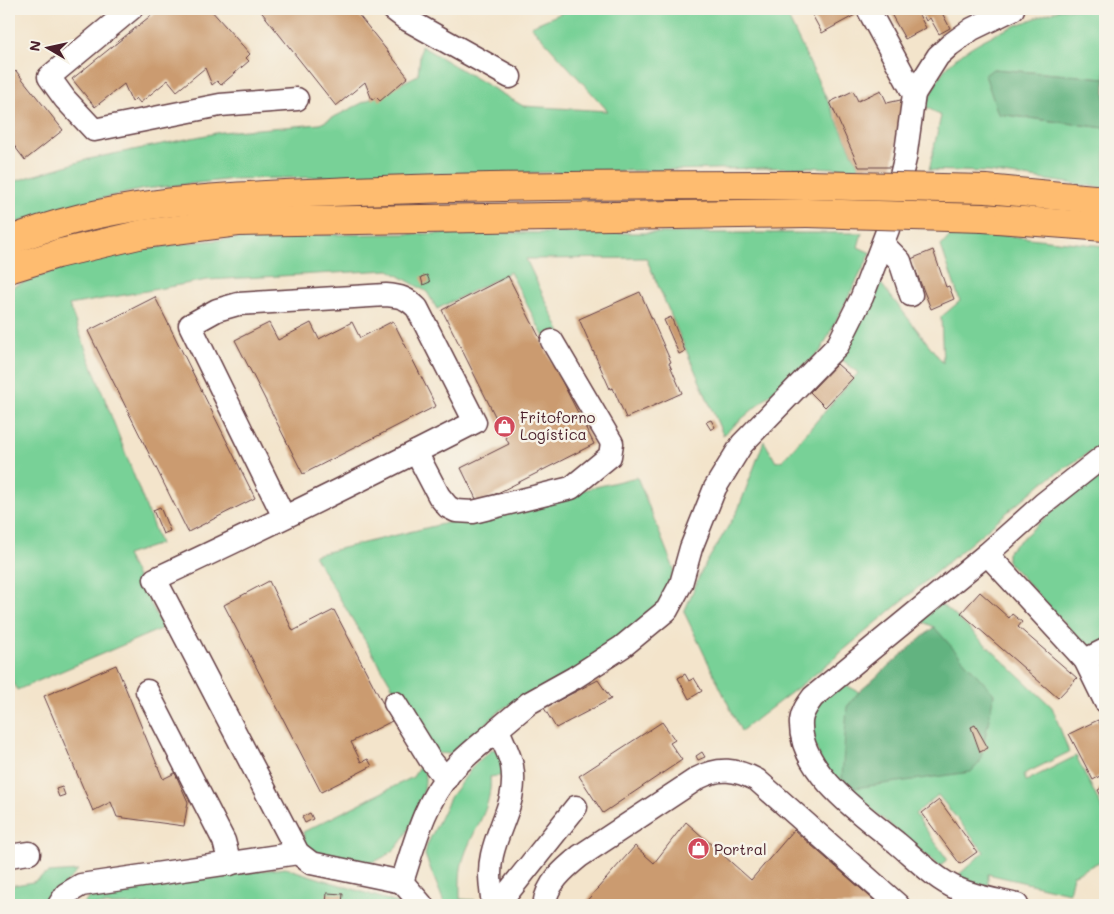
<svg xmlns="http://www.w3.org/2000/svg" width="1114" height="914" font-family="Mali,sans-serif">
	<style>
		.green { fill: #78d197; stroke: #617861 }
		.forest { fill: #62b380; stroke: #566956 }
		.building { fill: #cb9b70 }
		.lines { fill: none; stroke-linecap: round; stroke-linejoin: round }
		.minor-casing { stroke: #633d43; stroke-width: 25 }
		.major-casing { stroke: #633d43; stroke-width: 30 }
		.minor { stroke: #fff; stroke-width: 22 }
		.major { stroke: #febc70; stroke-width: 28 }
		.major-bridge-casing { stroke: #633d43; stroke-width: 30; stroke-linecap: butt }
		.major-bridge { stroke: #febc70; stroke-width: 28 }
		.labels { text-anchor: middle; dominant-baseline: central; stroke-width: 5; stroke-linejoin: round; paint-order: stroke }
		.poi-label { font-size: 15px; fill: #4a1f2b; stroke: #f7f3e8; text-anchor: start }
	</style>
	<rect width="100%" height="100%" fill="#f7f3e8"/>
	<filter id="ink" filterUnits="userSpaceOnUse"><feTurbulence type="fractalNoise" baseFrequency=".02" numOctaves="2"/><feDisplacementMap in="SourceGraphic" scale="10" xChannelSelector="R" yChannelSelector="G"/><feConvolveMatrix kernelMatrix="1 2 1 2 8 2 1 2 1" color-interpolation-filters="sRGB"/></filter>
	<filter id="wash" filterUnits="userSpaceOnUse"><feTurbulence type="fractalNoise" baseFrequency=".0096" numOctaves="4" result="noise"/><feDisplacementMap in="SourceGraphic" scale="20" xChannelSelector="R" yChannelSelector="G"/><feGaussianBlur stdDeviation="1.12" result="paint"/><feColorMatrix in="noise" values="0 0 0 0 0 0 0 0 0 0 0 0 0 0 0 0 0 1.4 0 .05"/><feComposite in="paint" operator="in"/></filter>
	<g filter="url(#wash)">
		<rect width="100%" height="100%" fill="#f3e4cb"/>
		<g class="green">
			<path d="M566,9h218l75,158 -2,2 -47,-2 -576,12 -90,10 -63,14 -69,21 -3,-8v-33l80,-24 132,-27 99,-8 98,-49 3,-29 102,60 85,5 -77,-85 33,-14z"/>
			<path d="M1060,9h45v69l-112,-9 5,45 107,14v60l-117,-16 -59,-2 12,-54 -16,-10c6,-12 12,-27 20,-37 28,-32 77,-45 115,-60z"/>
			<path d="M474,233h388l-4,14 13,6 -51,99 -97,83 -77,-177 -120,1 35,74 -15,8 -36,-69 -73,37 -10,-17 -38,-22 -182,10 -138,25 91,239 -34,11 37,73 -146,62 -8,-16v-386c25,-9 50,-20 75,-26 125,-33 262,-26 390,-29z"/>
			<path d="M953,233h28l124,13v196l-63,41 -229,193 -72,55 -57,-119 18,-42 36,-60 26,-69 12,21 7,-2 75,-87 -18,-15 39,-77 64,82 -2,-46 19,-16 -19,-55z"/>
			<path d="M1105,464v177l-11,6 -8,-1 -79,-85v-9z"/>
			<path d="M637,477l37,92 -13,38 -63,50 -96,52 -49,45 -21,-1 -118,-198z"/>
			<path d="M938,603l11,7 103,97 17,45 -45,22 2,7 50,-25 29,58v45l-32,16 -4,18 -81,-19v16l-34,-11 30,-27 -46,-57 -23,19 32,45 -7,8 -115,-97 -18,-44 6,-20 31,-22 15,8 -12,15 87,-80 -15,-7z"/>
			<path d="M493,749l9,4 3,22 -15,2c3,31 -17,52 -26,80 -5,13 -4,28 -4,42l15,1v5h-30l-20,-50 2,-10 24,-49 24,-32z"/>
			<path d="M422,763c1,5 3,11 3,15 1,18 -17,57 -29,70 -8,8 -24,16 -35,16 -18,1 -38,-10 -55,-16l-3,-16 110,-55z"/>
			<path d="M286,868l118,37h-322l10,-10 43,-10z"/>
			<path d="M78,871l-31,31 1,3h-39v-19l24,-4 15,-9z"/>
		</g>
		<g class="forest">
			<path d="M993,69l112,9v50l-107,-14 -13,-39z"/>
			<path d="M934,627l60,67 -14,68 -9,10 -117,16 -12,-10 5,-71 12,-15z"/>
		</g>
		<g id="blocks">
			<g class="building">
				<path d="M159,9h51l40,45 -4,4 3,3 -28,24 -4,-4 -5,4 -7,-17 -28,23 -9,-11 -28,23 -4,-5 -4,4 -8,-18 -29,23 -23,-28z"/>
				<path d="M259,9h95l54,68 -28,24 -4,-4 -4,3 -7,-18 -29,24z"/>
				<path d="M809,9h42l4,6 -33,18z"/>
				<path d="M892,9h48l10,19 -11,6 -9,-16 -4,3 -6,-12 -3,2 9,17 -21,11 -14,-25 3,-2z"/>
				<path d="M16,71l47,59 -38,30 -16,-21v-62z"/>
				<path d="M881,90l6,13 18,-4 -13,68h-33l-29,-65 23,-11 5,10z"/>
				<path d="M933,250l13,37 3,-1 5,13 -23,10 -20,-50z"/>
				<path d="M427,275l3,7 -7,3 -2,-8z"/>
				<path d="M508,276l86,168 -116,59 -17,-35 48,-24 -67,-134z"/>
				<path d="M640,292l31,70 -2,1 13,30 -56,25 -13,-30 -3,1 -31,-70z"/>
				<path d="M155,297l100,201 -67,34 -100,-201z"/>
				<path d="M671,317l14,34 -6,3 -15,-34z"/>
				<path d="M393,321l43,85 -133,68 -68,-134 34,-17 9,17 33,-17 8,16 33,-17 8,16z"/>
				<path d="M837,364l16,14 -28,29 -15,-15z"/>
				<path d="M711,420l4,7 -4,3 -5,-8z"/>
				<path d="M160,507l10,24 -7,3 -10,-24z"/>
				<path d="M269,581l24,50 41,-21 58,111 -41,21 10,20 7,-3 4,7 -51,26 -97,-187z"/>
				<path d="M980,592l29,26 3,-4 10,8 -4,5 59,51 -19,20 -97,-85z"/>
				<path d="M116,665l47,114 12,-6 13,29 -4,24 -67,-9 -6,-15 -18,9 -49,-115z"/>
				<path d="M685,674l4,7 5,-3 8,13 -13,8 -11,-21z"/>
				<path d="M598,680l13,19 -55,29 -12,-20z"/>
				<path d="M1098,720l7,14v39l-12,7 -24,-46z"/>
				<path d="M662,722l13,18 -5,3 12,17 -79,53 -24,-37z"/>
				<path d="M975,725l13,23 -8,4 -9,-25z"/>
				<path d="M702,752l3,5 -7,3 -2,-4z"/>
				<path d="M1105,786v17l-7,-13z"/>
				<path d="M62,787l3,8 -6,2 -3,-8z"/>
				<path d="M939,800l38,52 -17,12 -38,-51z"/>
				<path d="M310,813l3,6 -8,4 -3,-6z"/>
				<path d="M686,822l65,58 43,-50 83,73 -1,2h-293l52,-59 19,17z"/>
				<path d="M327,893l16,1 -1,10 -16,-1z"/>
			</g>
		</g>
	</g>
	<g filter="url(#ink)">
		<use href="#blocks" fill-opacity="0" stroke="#633d43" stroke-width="1"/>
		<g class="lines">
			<defs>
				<g id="minor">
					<path d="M131,9l-82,68 16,22 29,31 126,-25 77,-6"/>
					<path d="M393,9l13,10 104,58"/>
					<path d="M868,9l46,85"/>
					<path d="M883,244l17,17 11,34"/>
					<path d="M416,452l23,44 9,11 8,4 17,1 98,-24 39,-32 2,-13 -60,-102"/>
					<path d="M284,517l-94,-192 27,-15 21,-6 148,-9c14,1 21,3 31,13l58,114c-106,54 -212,107 -320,157l143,274 13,10 91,19"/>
					<path d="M987,554l56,-50 62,-49"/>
					<path d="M1085,660l20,-10"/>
					<path d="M147,691l77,150 6,23"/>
					<path d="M395,703l34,55 17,21"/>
					<path d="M498,729l31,-26 45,-25 48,-31 45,-37 14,-26 10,-36 24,-60 27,-44 96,-99 24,-48 26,-68 17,-70 9,-65 24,-38 12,-11 22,-16 41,-20"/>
					<path d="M9,856l20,-3"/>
					<path d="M402,882c12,-36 22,-79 48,-109 13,-16 32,-29 48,-44 4,12 12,25 14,37 6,35 -13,57 -20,89 -4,17 -1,34 1,50"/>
					<path d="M402,882l20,23"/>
					<path d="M59,905l7,-11 15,-9 217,-32"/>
					<path d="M498,905l78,-98"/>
					<path d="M544,905c3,-22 20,-36 36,-49l118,-78c21,-11 38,-9 59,2l141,125"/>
					<path d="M1017,905c-20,-5 -41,-8 -59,-16 -23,-10 -42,-30 -61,-46 -35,-28 -99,-72 -96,-122 1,-10 7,-17 12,-24l174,-143 98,106 20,41"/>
				</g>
				<g id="major">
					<path d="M986,189l119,11"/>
					<path d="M983,218l122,9"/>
					<path d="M9,241c103,-42 213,-44 322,-49 160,-7 319,-7 478,-7"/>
					<path d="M9,269l48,-15 86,-20 95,-12 569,-9"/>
				</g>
			</defs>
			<use href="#minor" class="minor-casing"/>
			<use href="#major" class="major-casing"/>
			<use href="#minor" class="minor"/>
			<use href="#major" class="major"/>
			<defs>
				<g id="major-bridge">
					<path d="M809,185l177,4"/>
					<path d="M807,213l176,5"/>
				</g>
			</defs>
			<use href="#major-bridge" class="major-bridge-casing"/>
			<use href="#major-bridge" class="major-bridge"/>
		</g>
	</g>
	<defs>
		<symbol id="shop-disc" viewBox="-11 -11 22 22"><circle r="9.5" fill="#d1495b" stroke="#f7f3e8"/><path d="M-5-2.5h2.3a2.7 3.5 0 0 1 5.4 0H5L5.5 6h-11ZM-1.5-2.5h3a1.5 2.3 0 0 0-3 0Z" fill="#fff"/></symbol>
	</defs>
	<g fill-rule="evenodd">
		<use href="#shop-disc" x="492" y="414" width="25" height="25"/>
		<use href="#shop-disc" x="686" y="836" width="25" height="25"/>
	</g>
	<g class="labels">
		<g class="poi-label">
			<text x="520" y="417">Fritoforno<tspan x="520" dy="17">Logística</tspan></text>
			<text x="714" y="849">Portral</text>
		</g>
	</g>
	<rect width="1114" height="914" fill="none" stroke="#f7f3e8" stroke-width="30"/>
	<g transform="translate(48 48) rotate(279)" stroke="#f7f3e8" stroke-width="4" paint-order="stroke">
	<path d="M0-4L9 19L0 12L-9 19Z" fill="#4a1f2b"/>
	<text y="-8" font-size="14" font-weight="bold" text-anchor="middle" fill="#4a1f2b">N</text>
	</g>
</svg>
